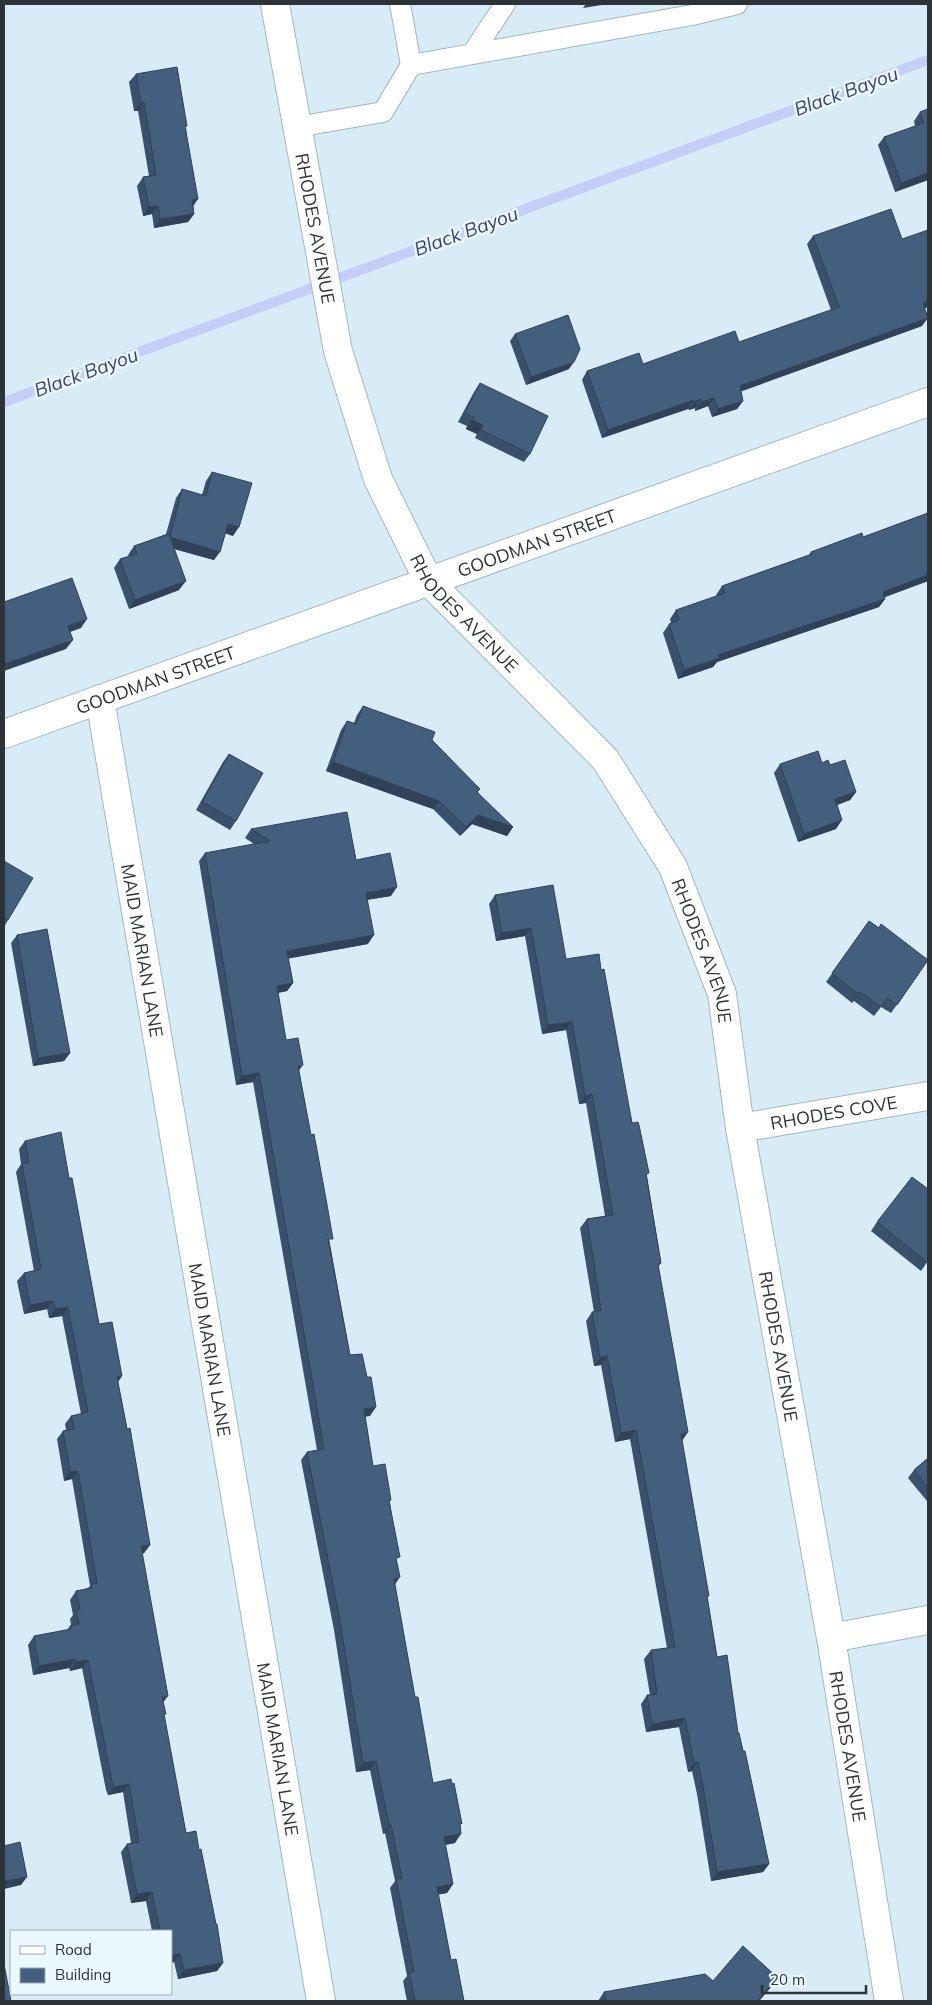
<svg xmlns="http://www.w3.org/2000/svg" width="932" height="2005" font-family="Mulish,sans-serif">
	<style>
		.lines { fill: none; stroke-linecap: round; stroke-linejoin: round }
		.stream { stroke: #c5cef9; stroke-width: 10 }
		.service-casing { stroke: #a3b7c2; stroke-width: 22 }
		.minor-casing { stroke: #a3b7c2; stroke-width: 30 }
		.secondary-casing { stroke: #a3b7c2; stroke-width: 30 }
		.service { stroke: #fff; stroke-width: 20 }
		.minor { stroke: #fff; stroke-width: 28 }
		.secondary { stroke: #fff; stroke-width: 28 }
		.wall { fill: #3a516c }
		.shaded-wall { fill: #304258 }
		.building { fill: #445e7e; stroke: #304258 }
		.labels { text-anchor: middle; dominant-baseline: central; stroke-width: 5; stroke-linejoin: round; paint-order: stroke }
		.street-label { font-size: 18px; fill: #2c3439; stroke: #ecf8ff }
		.water-label { font-size: 19px; font-style: italic; fill: #3a4177; stroke: #ecf8ff }
	</style>
	<rect width="100%" height="100%" fill="#d8ecf8"/>
	<g class="lines">
		<path class="stream" d="M4,402l924,-342"/>
		<defs>
			<g id="service">
				<path d="M400,4l11,61"/>
				<path d="M472,54l33,-50"/>
				<path d="M297,127l86,-15 28,-47 281,-50 45,-11"/>
			</g>
			<g id="minor">
				<path id="s1" d="M100,699l221,1302"/>
				<path id="s2" d="M4,734l924,-332"/>
				<path id="s3" d="M740,1128l188,-32"/>
				<path d="M831,1638l97,-18"/>
			</g>
			<g id="secondary">
				<path id="s4" d="M275,4l63,347 40,128 51,103 176,177 68,108 49,127 18,134 91,510 58,363"/>
			</g>
		</defs>
		<use href="#service" class="service-casing"/>
		<use href="#minor" class="minor-casing"/>
		<use href="#secondary" class="secondary-casing"/>
		<use href="#service" class="service"/>
		<use href="#minor" class="minor"/>
		<use href="#secondary" class="secondary"/>
	</g>
	<g class="wall">
		<path d="M136,74l50,54 8,86 -6,8 -34,6 -2,-14 -9,2 -6,-30 6,-9 6,-1 -11,-65h-4l-5,-29z"/>
		<path d="M928,109v71l-33,12 -17,-47 6,-8 31,-11 -1,-5 6,-9z"/>
		<path d="M813,236l112,73 -3,17 -181,65 2,10 -6,8 -25,8 -4,-11 -13,5v-3l-6,2 -1,-1 -86,29 -20,-58 5,-9 56,-7 96,-22 92,-32 -24,-66z"/>
		<path d="M515,334l54,35 -43,16 -16,-44z"/>
		<path d="M480,383l50,71 -6,8 -49,-24 2,-4 -11,-5 1,-3 -9,-4 16,-30z"/>
		<path d="M212,472l21,64 -8,-3 -11,27 -40,-11 5,41 -50,19 -15,-41 6,-9 9,-3 -1,-1 6,-9 32,-12 10,-36 6,-9 20,6 4,-14z"/>
		<path d="M928,513v68l-43,16v2l-6,8 -162,55 -4,5 -35,12 -15,-46 6,-9 2,-1 -1,-4 6,-9 41,-14 -1,-1 6,-9 87,-31 2,-3 52,-15z"/>
		<path d="M363,706l69,34 45,53 36,34 -6,9 -35,-12 -12,12 -27,-27 -107,-38 15,-41 6,-9 7,2 3,-8z"/>
		<path d="M229,754l7,67 -6,9 -34,-20 27,-48z"/>
		<path d="M822,763l8,2 26,27 -6,8 -13,5 -1,24 -38,13 -24,-69 6,-9z"/>
		<path d="M251,829l105,31 35,36 -24,4 1,44 -80,14 5,25 -6,8 -9,2 8,47 13,31 51,284 20,61h-5l8,50 17,36 7,60 -2,23 20,112 18,86 27,43 -5,17 -10,2 8,39 -6,9 -9,1 13,66 13,41h-57l-4,-20 4,-5 -17,-88 5,-7 -10,-48 -2,1 -13,-64 -14,2 -22,-142 -33,-170 6,-8 10,-2 -64,-368 -17,3 -37,-224 6,-8 49,-9 -9,-6z"/>
		<path d="M4,861l4,59 -4,7z"/>
		<path d="M495,895l71,64 35,11 31,153 15,53 14,87 -3,4 24,173 35,217 26,94 26,113 -6,8 -52,9 -14,-87 -5,-23 -4,1 -9,-45 -33,5 -5,-28 6,-9h3l-6,-36 7,-9 16,-2 -37,-209 -15,3 -14,-77 -7,1 -8,-45 6,-9h2l-14,-84 7,-9 18,-3 -19,-113 -7,1 -13,-74 -24,4 -17,-98 -29,5 -7,-37z"/>
		<path d="M928,897v12l-1,-10z"/>
		<path d="M869,921l10,7 49,32 -37,53 -10,-6 -7,9 -20,-15 -2,2 -26,-21z"/>
		<path d="M17,935l53,118 -6,8 -31,5 -22,-123z"/>
		<path d="M25,1141l44,37 30,146 19,58 32,163 -6,8 -2,1 21,149 1,13 22,117 13,17 24,113 -6,8 -39,8 -4,-17 -3,-31h-19l-6,-30 -15,2 -10,-51 6,-8 4,-1 -8,-51 -15,3 -2,-5 -24,-122 -12,3 -1,-3 -36,7 -5,-30 6,-9 33,-6 3,-4 1,-1 -1,-6 3,-4 -3,-15 6,-9 12,-3 2,-2 -18,-107 -8,2 -7,-42 6,-8 3,-1 -1,-6 6,-8 10,-2 -19,-98 -13,2 -2,-9 -23,5 -7,-33 7,-8 10,-2 -18,-99 5,-8 -2,-15z"/>
		<path d="M928,1189v72l-7,10 -50,-40 6,-9z"/>
		<path d="M928,1458v43h-1l-19,-23 6,-8z"/>
		<path d="M778,1978l-7,9 -11,13 1,1h-163l6,-9 109,-11z"/>
	</g>
	<g class="shaded-wall">
		<path d="M586,4h22l-25,4z"/>
		<path d="M144,102l-6,9h-4l7,-8z"/>
		<path d="M928,173v7l-33,12 6,-9z"/>
		<path d="M198,199l-6,9v-8z"/>
		<path d="M158,206l-6,8 -9,2 6,-9z"/>
		<path d="M194,214l-6,8 -34,6 6,-9z"/>
		<path d="M928,301v6l-11,5 6,-9z"/>
		<path d="M928,318l-6,8 -188,68 6,-8z"/>
		<path d="M574,362l-5,7 -43,16 5,-8z"/>
		<path d="M714,398l-6,8 -13,5 6,-9z"/>
		<path d="M701,399l-6,9 -6,2 5,-8z"/>
		<path d="M694,400l-6,9 -86,29 6,-8z"/>
		<path d="M743,401l-6,8 -25,8 6,-8z"/>
		<path d="M472,420l11,5 -6,9 -11,-5z"/>
		<path d="M228,524l11,3 -6,9 -11,-4z"/>
		<path d="M170,537l50,15 -6,8 -50,-14z"/>
		<path d="M928,575v6l-51,19 6,-8z"/>
		<path d="M186,581l-7,9 -50,19 6,-9z"/>
		<path d="M885,599l-6,8 -162,55 -4,5 -35,12 6,-9 34,-15z"/>
		<path d="M87,619l-6,9 -19,7 6,-9z"/>
		<path d="M73,640l-7,9 -62,22v-7z"/>
		<path d="M333,762l106,39 -6,8 -107,-38z"/>
		<path d="M856,792l-6,8 -21,8 6,-9z"/>
		<path d="M478,815l35,12 -6,9 -35,-12 -12,12 6,-9z"/>
		<path d="M842,820l-6,9 -38,13 6,-8z"/>
		<path d="M397,887l-6,9 -32,5 7,-8z"/>
		<path d="M531,928l-6,8 -29,5 6,-8z"/>
		<path d="M374,935l-6,9 -87,16 6,-9z"/>
		<path d="M293,983l-6,8 -16,3 6,-8z"/>
		<path d="M572,1022l-6,8 -24,4 6,-9z"/>
		<path d="M70,1053l-6,8 -31,5 5,-8z"/>
		<path d="M303,1065l-6,8 1,-7z"/>
		<path d="M259,1073l-6,9 -17,3 6,-9z"/>
		<path d="M592,1094l-6,9 -7,1 6,-8z"/>
		<path d="M53,1301l-6,8 -23,5 6,-9z"/>
		<path d="M68,1307l-6,9 -13,2 6,-9z"/>
		<path d="M607,1356l-6,9 -7,1 6,-8z"/>
		<path d="M122,1376l-6,9 1,-8z"/>
		<path d="M376,1407l-6,9 -12,2 6,-9z"/>
		<path d="M636,1430l-6,9 -15,3 6,-9z"/>
		<path d="M688,1432l-6,9 -1,-7z"/>
		<path d="M78,1471l-6,8 -8,2 6,-9z"/>
		<path d="M150,1545l-6,8 -10,2 7,-9z"/>
		<path d="M400,1577l-6,9v-7z"/>
		<path d="M75,1659l-6,9 -36,7 6,-9z"/>
		<path d="M88,1660l-6,8 -12,3 6,-9z"/>
		<path d="M168,1696l-6,8v-7z"/>
		<path d="M685,1718l-6,9 -33,5 6,-8z"/>
		<path d="M376,1761l-6,9 -14,2 7,-9z"/>
		<path d="M698,1762l-6,9 -4,1 6,-9z"/>
		<path d="M129,1784l-6,8 -15,3 6,-8z"/>
		<path d="M389,1825h2l-6,8 -2,1z"/>
		<path d="M461,1834l-6,9 -17,3 6,-9z"/>
		<path d="M769,1864l-6,8 -52,9 6,-9z"/>
		<path d="M27,1877l-6,8 -17,4v-8z"/>
		<path d="M453,1884l-6,9 -16,3 6,-9z"/>
		<path d="M152,1892l-6,9 -15,2 6,-9z"/>
		<path d="M180,1954l-6,8 -3,1v-8z"/>
		<path d="M223,1963l-6,8 -39,8 6,-9z"/>
		<path d="M778,1978l-7,9 -12,14h-2z"/>
	</g>
	<g class="building">
		<path d="M177,67l10,59h-2l13,73 -6,1 2,14 -34,5 -2,-13 -9,1 -6,-30 13,-2 -12,-73 -3,1 -5,-29z"/>
		<path d="M928,109v64l-27,10 -17,-46 40,-14 -4,-11z"/>
		<path d="M891,209l11,30 26,-9v71l-5,2 5,15 -188,68 3,15 -25,8 -4,-11 -13,4v-3l-7,3v-2l-86,30 -21,-59 52,-18 4,11 92,-33 4,11 100,-35 -26,-71z"/>
		<path d="M568,315l12,34 -6,13 -43,15 -16,-43z"/>
		<path d="M480,383l68,33 -18,38 -49,-24 2,-5 -11,-5 2,-2 -9,-5z"/>
		<path d="M212,472l40,11 -13,44 -11,-3 -8,28 -50,-15 16,44 -51,19 -15,-41 17,-5 -3,-8 35,-12 1,3 12,-48 24,7z"/>
		<path d="M928,513v62l-45,17 2,7 -167,56 2,3 -36,12 -15,-46 10,-4 -3,-10 49,-17 -3,-7 90,-32 -1,-2 51,-19 1,4z"/>
		<path d="M72,578l15,41 -19,7 5,14 -69,24v-62z"/>
		<path d="M363,706l72,26 -3,8 48,49 -3,3 36,35 -35,-12 -12,12 -27,-26 -106,-39 14,-41 9,3z"/>
		<path d="M818,751l4,12 6,-3 2,5 15,-5 11,32 -21,7 7,21 -38,14 -24,-70z"/>
		<path d="M229,754l34,19 -27,48 -34,-19z"/>
		<path d="M347,812l9,48 34,-7 7,34 -31,6 8,42 -87,16 6,32 -16,3 9,54 12,-2 5,27 -5,1 13,69 3,-1 12,65 7,40h-5l22,116 12,-1 5,23h4l5,30 -12,2 9,57 12,-2 6,36 -2,1 11,56 -4,1 4,19 -6,2 21,118h3l15,86 18,-4 1,5 2,-1 8,41 -2,-1 1,11 -17,3 9,47 -16,3 14,73 5,-1 8,42h-49l-6,-29h5l-18,-93 6,-1 -11,-53h-2l-13,-64 -13,2 -23,-142 -33,-169 17,-3 -65,-376 -17,3 -37,-223 65,-12 -19,-12z"/>
		<path d="M4,861l29,17 -25,42 -4,-2z"/>
		<path d="M553,885l13,74 33,-5 2,16 3,-1 28,154 6,-1 1,3 10,48 -3,1 15,89 -3,1 30,168 -7,2 28,162h-2l10,61 10,-2 11,78h1l4,18h2l24,113 -52,8 -14,-86 -5,-24 -4,1 -9,-45 -33,6 -5,-29 10,-1 -6,-44 24,-3 -39,-217 -15,3 -14,-77 -7,2 -8,-46 9,-2 -14,-91 26,-4 -21,-121 -7,2 -13,-74 -24,3 -17,-97 -29,5 -7,-38z"/>
		<path d="M869,921l10,7 2,-4 47,36 -31,45 -10,-7 -6,9 -21,-15 -2,2 -26,-21z"/>
		<path d="M47,929l23,124 -32,5 -21,-123z"/>
		<path d="M61,1132l8,46h3l27,146 13,-2 10,54 -5,1 10,52 3,-1 20,117 -9,1 27,150 -6,1 4,17h-2l22,119 10,-2 3,19 2,-1 15,75h1l6,39 -39,7 -4,-16 -9,1v-24h-11l-8,-39 -15,2 -10,-50 12,-2 -10,-58 -15,3 -2,-6 -24,-121 -12,2 -1,-3 -36,7 -5,-30 37,-7 -1,-3 9,-2 -3,-14 4,-1 -4,-18 16,-3v-4l5,-1 -19,-112 -8,1 -7,-41 11,-2 -3,-13 17,-4 -20,-105 -13,2 -2,-8 -23,4 -6,-32 17,-4 -19,-105 7,-2 -4,-21z"/>
		<path d="M912,1177l16,12v72l-1,1 -50,-40z"/>
		<path d="M928,1458v29l-14,-17z"/>
		<path d="M20,1842l7,35 -23,4v-35z"/>
		<path d="M743,1946l35,32 -19,21 2,2h-155l-2,-9 101,-18 8,7z"/>
		<path d="M4,1964l7,37h-7z"/>
	</g>
	<g class="labels">
		<g class="street-label">
			<text stroke="none"><textPath href="#s4" startOffset="228">RHODES AVENUE</textPath></text>
			<text stroke="none"><textPath href="#s2" startOffset="566">GOODMAN STREET</textPath></text>
			<text stroke="none"><textPath href="#s4" startOffset="648">RHODES AVENUE</textPath></text>
			<text stroke="none"><textPath href="#s2" startOffset="161">GOODMAN STREET</textPath></text>
			<text stroke="none"><textPath href="#s1" startOffset="255">MAID MARIAN LANE</textPath></text>
			<text stroke="none"><textPath href="#s4" startOffset="1068">RHODES AVENUE</textPath></text>
			<text stroke="none"><textPath href="#s3" startOffset="95">RHODES COVE</textPath></text>
			<text stroke="none"><textPath href="#s4" startOffset="1472">RHODES AVENUE</textPath></text>
			<text stroke="none"><textPath href="#s1" startOffset="660">MAID MARIAN LANE</textPath></text>
			<text stroke="none"><textPath href="#s4" startOffset="1878">RHODES AVENUE</textPath></text>
			<text stroke="none"><textPath href="#s1" startOffset="1065">MAID MARIAN LANE</textPath></text>
		</g>
		<g class="water-label">
			<text transform="translate(846 91) rotate(-20)">Black Bayou</text>
			<text transform="translate(466 231) rotate(-20)">Black Bayou</text>
			<text transform="translate(86 372) rotate(-20)">Black Bayou</text>
		</g>
	</g>
	<rect width="932" height="2005" fill="none" stroke="#2c3439" stroke-width="10"/>
	<rect x="10" y="1930" width="162" height="65" fill="#ecf8ff" stroke="#9faab0"/>
	<rect x="20" y="1946" width="25" height="8" fill="#ffffff" stroke="#9faab0"/>
	<text x="55" y="1955" font-size="15" fill="#2c3439">Road</text>
	<rect x="20" y="1968" width="25" height="15" fill="#445e7e" stroke="#9faab0"/>
	<text x="55" y="1980" font-size="15" fill="#2c3439">Building</text>
	<path d="M762 1985v8h104v-8" fill="none" stroke="#2c3439" stroke-width="2.5"/>
	<text x="770" y="1985" font-size="15" fill="#2c3439" stroke="#ecf8ff" stroke-width="4" paint-order="stroke">20 m</text>
</svg>
